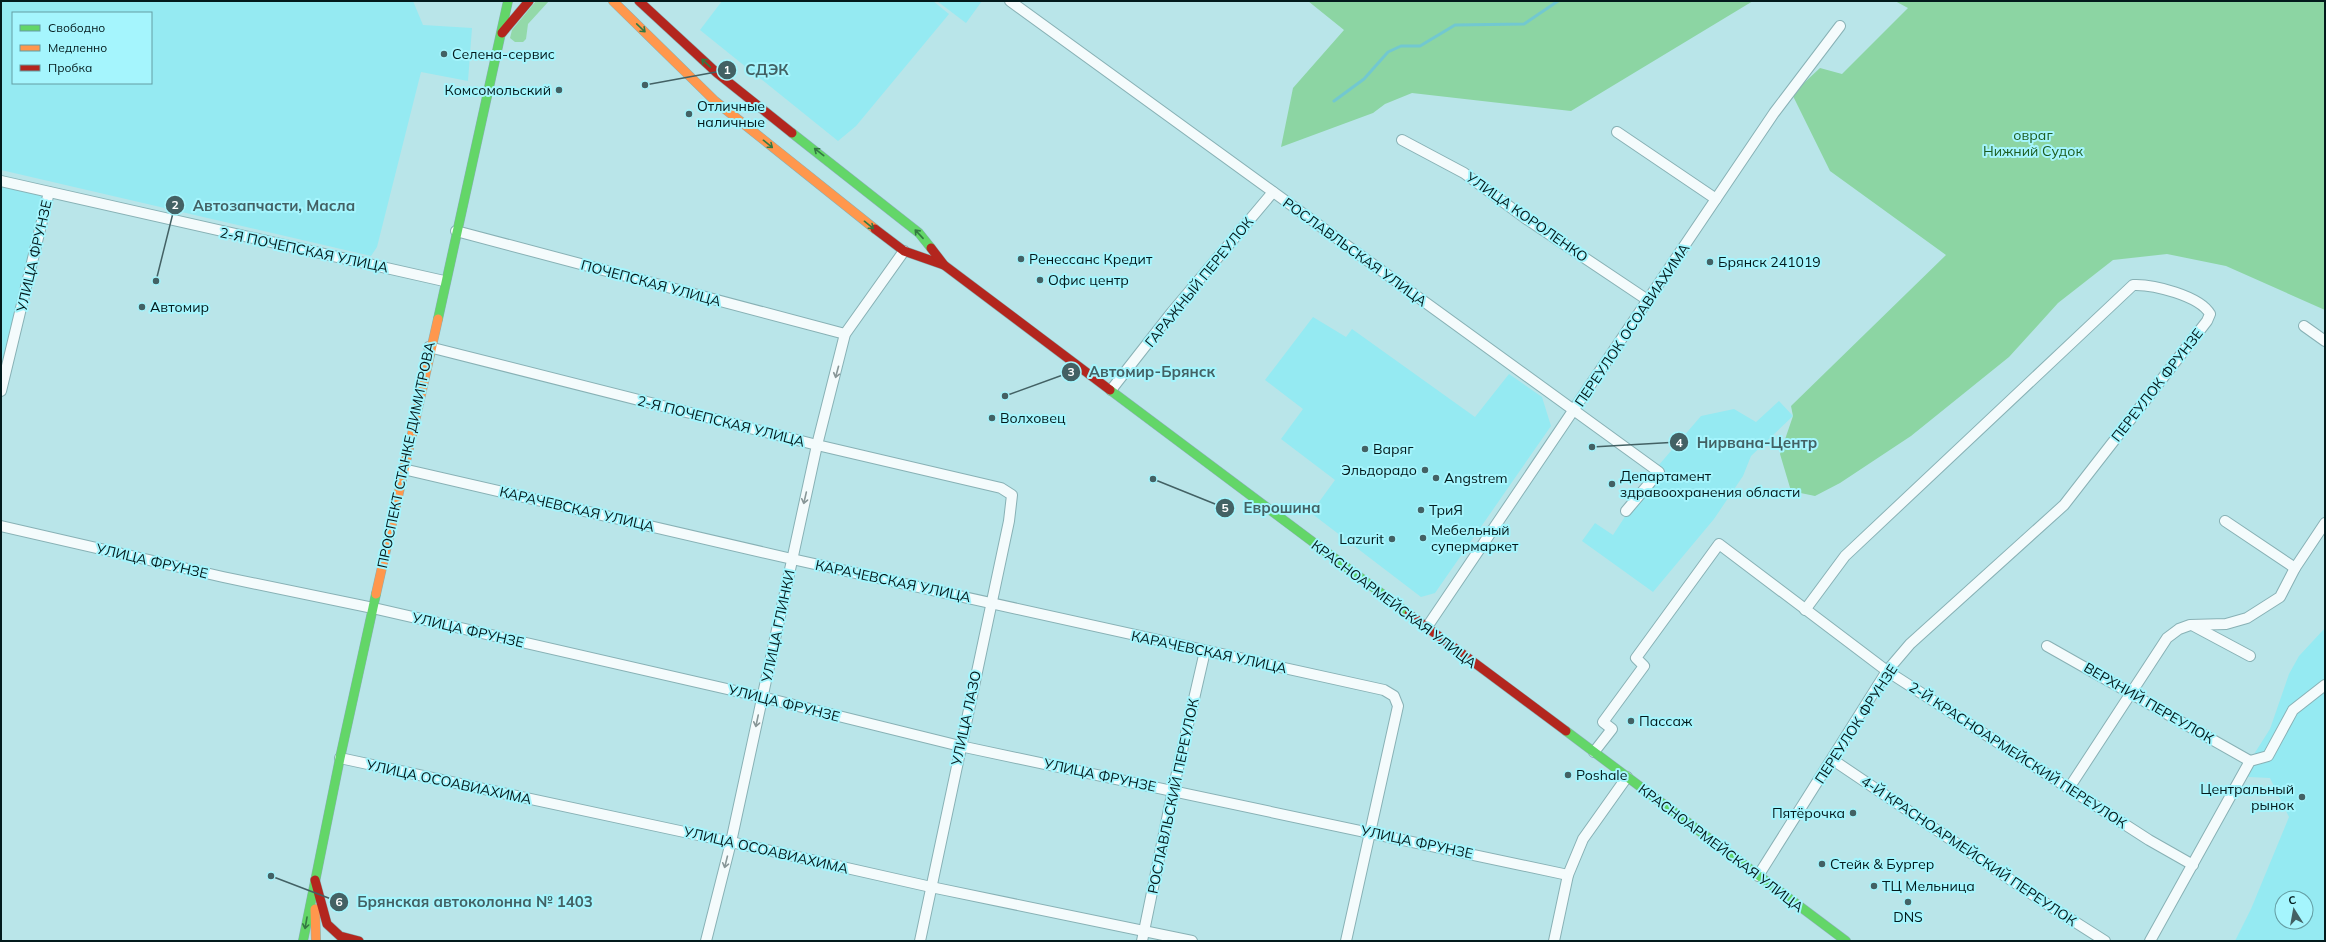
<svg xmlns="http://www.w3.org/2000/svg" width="2326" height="942" font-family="Mulish,sans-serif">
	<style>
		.built { fill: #95eaf2; fill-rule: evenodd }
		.green { fill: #93d9a9 }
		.forest { fill: #8cd5a3 }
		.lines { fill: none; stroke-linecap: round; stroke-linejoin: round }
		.stream { stroke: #72c8d0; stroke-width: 3 }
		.street-casing { stroke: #88b1b5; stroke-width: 12 }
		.fast-casing { stroke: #88b1b5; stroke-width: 10 }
		.slow-casing { stroke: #88b1b5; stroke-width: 10 }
		.jam-casing { stroke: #88b1b5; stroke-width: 10 }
		.street { stroke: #f4fbfc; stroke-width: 10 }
		.fast { stroke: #63d668; stroke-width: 9 }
		.slow { stroke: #ff974d; stroke-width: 9 }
		.jam { stroke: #b3261e; stroke-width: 9 }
		.oneway { stroke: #337842 }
		.oneway2 { stroke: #889697 }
		.poi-dot { fill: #436164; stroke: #a5f5fd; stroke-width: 1.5 }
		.labels { text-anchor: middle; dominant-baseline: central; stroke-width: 4; stroke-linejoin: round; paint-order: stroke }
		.poi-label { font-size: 14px; fill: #031a1c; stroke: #a5f5fd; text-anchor: start }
		.park-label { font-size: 14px; fill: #1c5c1f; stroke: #a5f5fd }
		.street-label { font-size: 14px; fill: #031a1c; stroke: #a5f5fd }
		.leader { fill: none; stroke: #436164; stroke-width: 1.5 }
		.callout-dot { fill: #436164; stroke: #a5f5fd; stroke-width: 1.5 }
		.mark-label { font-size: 12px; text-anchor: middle; font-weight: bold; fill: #fff }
		.callout-label { font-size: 15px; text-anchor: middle; font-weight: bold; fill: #436164; stroke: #a5f5fd; stroke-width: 4; stroke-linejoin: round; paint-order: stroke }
	</style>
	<rect width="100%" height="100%" fill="#b9e5e9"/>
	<g class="built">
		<path d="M1,1h412l10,24 49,3 -4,53 -47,-9 -44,175 -6,9 -370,-86zM13,13h138v70h-138z"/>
		<path d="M722,1h211l16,13 -93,112 -18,15 -138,-111z"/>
		<path d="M937,1h45l-16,22z"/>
		<path d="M1,181l48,11 -48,199z"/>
		<path d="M1313,317l33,20 6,-8 123,88 34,-43 33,23 9,29 -116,167 -14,4 -110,-84 24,-33 -54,-41 22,-30 -38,-29z"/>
		<path d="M1779,401l14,15 -42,40 -8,20 -29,43 -61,73 -71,-51 13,-18 18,12 45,-69 43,-50 33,-7 22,13z"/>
		<path d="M2325,628v313h-90l16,-32 38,-92 -19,-39 -21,-1 -7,-4 28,-44 19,-55 10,-18zM2282,898h24v24h-24z"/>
	</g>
	<path class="green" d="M536,1h13l-21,23 -2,15 -3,3h-8l-5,-4 2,-8z"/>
	<g class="forest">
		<path d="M1308,1h445l-182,110 -159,-18 -27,11 -12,9 -92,34 12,-59 51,-58z"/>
		<path d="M1895,1h430v309l-99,-44 -59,-12 -54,6 -55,43 -49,54 -98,79 -71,47 -25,13 -24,-5 -11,-37 13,-38 -2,-10 155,-151 -116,-84 -38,-77 28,-26 22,6 66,-66z"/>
	</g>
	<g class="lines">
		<path class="stream" d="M1334,101l30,-22 24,-27 13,-6h19l35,-21 69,-1 34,-23"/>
		<defs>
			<g id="street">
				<path d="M1010,1l649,471 -33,39"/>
				<path d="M1617,132l99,67"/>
				<path d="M1402,140l62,33 61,45 124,83"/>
				<path d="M1,181l443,100"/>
				<path d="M456,231l389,103"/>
				<path d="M2304,326l21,15"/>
				<path d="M429,347l388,98 184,43 11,7 -3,26 -89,420"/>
				<path d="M1111,390l61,-78 101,-120"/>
				<path d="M1,391l48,-199"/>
				<path d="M403,469l389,90 592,131 10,6 4,10 -52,235"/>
				<path d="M2225,521l70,47"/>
				<path d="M1,526l222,51 150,31 389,89 198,49 608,129"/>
				<path d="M2192,625l58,31"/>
				<path d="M1427,627l347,-514 66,-87"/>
				<path d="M2047,646l203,115"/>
				<path d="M1594,752l18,-23 -9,-7 41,-56 -8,-8 83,-114 168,127 262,169 44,25"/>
				<path d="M340,758l391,84 200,45 261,54"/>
				<path d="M1833,760l206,139 66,42"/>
				<path d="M2069,788l98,-150 12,-9 11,-4 36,-1 21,-6 33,-21 15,-29 30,-45"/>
				<path d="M1758,876l129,-205 23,-27 154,-139 143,-184 3,-7c-10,-18 -57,-30 -77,-29l-288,271 -40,54"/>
				<path d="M706,941l25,-99 86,-397 28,-111 59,-83"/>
				<path d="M1142,941l31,-151 32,-139"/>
				<path d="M1554,941l14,-66 15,-36 44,-62"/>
				<path d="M2150,941l100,-180 18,-5 25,-46 32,-25"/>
			</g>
			<g id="fast">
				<path d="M792,133l127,100 12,15"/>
				<path d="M438,319l70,-318"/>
				<path d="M1110,390l299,224"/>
				<path d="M1566,731l280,210"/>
				<path d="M303,941l37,-183 36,-164"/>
			</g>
			<g id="slow">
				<path d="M613,1l102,100 160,128"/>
				<path d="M376,594l62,-275"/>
				<path d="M315,909l1,32"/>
			</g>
			<g id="jam">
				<path d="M639,1l78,72 75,60"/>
				<path d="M502,33l27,-32"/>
				<path d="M875,229l29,22 40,14"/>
				<path d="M931,248l13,17 166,125"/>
				<path d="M1409,614l157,117"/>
				<path d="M315,880l12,44 13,12 19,5"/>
			</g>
		</defs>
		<use href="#street" class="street-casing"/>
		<use href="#fast" class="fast-casing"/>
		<use href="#slow" class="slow-casing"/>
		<use href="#jam" class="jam-casing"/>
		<use href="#street" class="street"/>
		<use href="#fast" class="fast"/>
		<use href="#slow" class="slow"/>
		<use href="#jam" class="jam"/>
	</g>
	<defs><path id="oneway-shaft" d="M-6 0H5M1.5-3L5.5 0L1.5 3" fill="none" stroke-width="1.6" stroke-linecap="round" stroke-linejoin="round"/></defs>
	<g class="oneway">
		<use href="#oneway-shaft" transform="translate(641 28) rotate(44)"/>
		<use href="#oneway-shaft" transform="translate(706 63) rotate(-137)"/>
		<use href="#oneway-shaft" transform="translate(768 144) rotate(39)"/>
		<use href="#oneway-shaft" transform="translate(819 152) rotate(-142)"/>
		<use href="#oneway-shaft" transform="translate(869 225) rotate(39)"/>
		<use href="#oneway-shaft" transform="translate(919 234) rotate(-133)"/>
		<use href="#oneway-shaft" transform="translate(306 923) rotate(100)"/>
	</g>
	<g class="oneway2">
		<use href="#oneway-shaft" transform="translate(837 372) rotate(105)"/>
		<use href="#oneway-shaft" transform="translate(805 498) rotate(103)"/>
		<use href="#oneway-shaft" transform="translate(757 721) rotate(102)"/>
		<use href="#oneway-shaft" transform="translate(726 862) rotate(104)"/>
	</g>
	<g class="poi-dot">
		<circle cx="444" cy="54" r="4"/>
		<circle cx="559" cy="90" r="4"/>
		<circle cx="689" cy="114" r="4"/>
		<circle cx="1021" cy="259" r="4"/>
		<circle cx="1710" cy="262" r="4"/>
		<circle cx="1040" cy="280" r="4"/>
		<circle cx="142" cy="307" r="4"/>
		<circle cx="992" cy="418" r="4"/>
		<circle cx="1365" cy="449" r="4"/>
		<circle cx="1425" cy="470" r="4"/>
		<circle cx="1436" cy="478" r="4"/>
		<circle cx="1612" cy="484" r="4"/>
		<circle cx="1421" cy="510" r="4"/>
		<circle cx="1423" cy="538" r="4"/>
		<circle cx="1392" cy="539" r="4"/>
		<circle cx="1631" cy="721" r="4"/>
		<circle cx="1568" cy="775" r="4"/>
		<circle cx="2302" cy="797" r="4"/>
		<circle cx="1853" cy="813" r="4"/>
		<circle cx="1822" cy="864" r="4"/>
		<circle cx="1874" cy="886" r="4"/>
		<circle cx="1908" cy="902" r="4"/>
	</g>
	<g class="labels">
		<g class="poi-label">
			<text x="452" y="54">Селена-сервис</text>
			<text x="551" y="90" text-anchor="end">Комсомольский</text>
			<text x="697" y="106">Отличные<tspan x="697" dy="16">наличные</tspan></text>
			<text x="1029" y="259">Ренессанс Кредит</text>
			<text x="1718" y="262">Брянск 241019</text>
			<text x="1048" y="280">Офис центр</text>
			<text x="150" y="307">Автомир</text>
			<text x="1000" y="418">Волховец</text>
			<text x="1373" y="449">Варяг</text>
			<text x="1417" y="470" text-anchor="end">Эльдорадо</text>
			<text x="1620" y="476">Департамент<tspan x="1620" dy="16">здравоохранения области</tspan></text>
			<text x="1444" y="478">Angstrem</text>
			<text x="1429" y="510">ТриЯ</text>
			<text x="1431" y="530">Мебельный<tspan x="1431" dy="16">супермаркет</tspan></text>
			<text x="1384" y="539" text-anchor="end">Lazurit</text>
			<text x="1639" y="721">Пассаж</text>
			<text x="1576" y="775">Poshale</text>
			<text x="2294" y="789" text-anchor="end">Центральный<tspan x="2294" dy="16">рынок</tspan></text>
			<text x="1845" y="813" text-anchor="end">Пятёрочка</text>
			<text x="1830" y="864">Стейк &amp; Бургер</text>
			<text x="1882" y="886">ТЦ Мельница</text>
			<text x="1908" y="917" text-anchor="middle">DNS</text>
		</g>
		<g class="park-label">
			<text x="2033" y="135">овраг<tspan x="2033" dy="16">Нижний Судок</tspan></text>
		</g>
		<g class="street-label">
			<text transform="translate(1527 217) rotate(35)">УЛИЦА КОРОЛЕНКО</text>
			<text transform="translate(304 250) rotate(12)">2-Я ПОЧЕПСКАЯ УЛИЦА</text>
			<text transform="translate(1355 252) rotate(36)">РОСЛАВЛЬСКАЯ УЛИЦА</text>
			<text transform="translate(34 256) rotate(-77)">УЛИЦА ФРУНЗЕ</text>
			<text transform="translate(1199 282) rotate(-51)">ГАРАЖНЫЙ ПЕРЕУЛОК</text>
			<text transform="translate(651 283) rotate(15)">ПОЧЕПСКАЯ УЛИЦА</text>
			<text transform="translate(1632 325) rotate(-56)">ПЕРЕУЛОК ОСОАВИАХИМА</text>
			<text transform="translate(2157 385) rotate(-52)">ПЕРЕУЛОК ФРУНЗЕ</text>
			<text transform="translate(721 421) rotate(14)">2-Я ПОЧЕПСКАЯ УЛИЦА</text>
			<text transform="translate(406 455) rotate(-78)">ПРОСПЕКТ СТАНКЕ ДИМИТРОВА</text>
			<text transform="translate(577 509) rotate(13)">КАРАЧЕВСКАЯ УЛИЦА</text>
			<text transform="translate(152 561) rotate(13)">УЛИЦА ФРУНЗЕ</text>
			<text transform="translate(893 581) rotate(12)">КАРАЧЕВСКАЯ УЛИЦА</text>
			<text transform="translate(1394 604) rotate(37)">КРАСНОАРМЕЙСКАЯ УЛИЦА</text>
			<text transform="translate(778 626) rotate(-78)">УЛИЦА ГЛИНКИ</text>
			<text transform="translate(468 630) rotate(13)">УЛИЦА ФРУНЗЕ</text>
			<text transform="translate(1209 652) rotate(12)">КАРАЧЕВСКАЯ УЛИЦА</text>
			<text transform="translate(784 703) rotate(14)">УЛИЦА ФРУНЗЕ</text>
			<text transform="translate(2149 703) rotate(30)">ВЕРХНИЙ ПЕРЕУЛОК</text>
			<text transform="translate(966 718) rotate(-78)">УЛИЦА ЛАЗО</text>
			<text transform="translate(1856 724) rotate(-57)">ПЕРЕУЛОК ФРУНЗЕ</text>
			<text transform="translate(2018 755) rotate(33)">2-Й КРАСНОАРМЕЙСКИЙ ПЕРЕУЛОК</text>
			<text transform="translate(1100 775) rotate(12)">УЛИЦА ФРУНЗЕ</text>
			<text transform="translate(449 782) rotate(12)">УЛИЦА ОСОАВИАХИМА</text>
			<text transform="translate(1173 796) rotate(-78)">РОСЛАВЛЬСКИЙ ПЕРЕУЛОК</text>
			<text transform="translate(1417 842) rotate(12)">УЛИЦА ФРУНЗЕ</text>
			<text transform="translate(1721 848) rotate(37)">КРАСНОАРМЕЙСКАЯ УЛИЦА</text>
			<text transform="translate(766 850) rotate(13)">УЛИЦА ОСОАВИАХИМА</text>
			<text transform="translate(1969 851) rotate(34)">4-Й КРАСНОАРМЕЙСКИЙ ПЕРЕУЛОК</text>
		</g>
	</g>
	<path class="leader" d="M645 85L727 70M156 281L175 205M1005 396L1071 372M1592 447L1679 442M1153 479L1225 508M271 876L339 902"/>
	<g class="callout-dot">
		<circle cx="645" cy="85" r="4"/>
		<circle cx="156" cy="281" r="4"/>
		<circle cx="1005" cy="396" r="4"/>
		<circle cx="1592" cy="447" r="4"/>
		<circle cx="1153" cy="479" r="4"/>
		<circle cx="271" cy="876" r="4"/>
		<circle cx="727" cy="70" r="10"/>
		<circle cx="175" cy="205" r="10"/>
		<circle cx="1071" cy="372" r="10"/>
		<circle cx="1679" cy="442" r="10"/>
		<circle cx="1225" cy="508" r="10"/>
		<circle cx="339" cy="902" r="10"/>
	</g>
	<g class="mark-label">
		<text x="727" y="74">1</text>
		<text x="175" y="209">2</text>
		<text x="1071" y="376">3</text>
		<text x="1679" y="447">4</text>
		<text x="1225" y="512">5</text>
		<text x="339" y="906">6</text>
	</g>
	<g class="callout-label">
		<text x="767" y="75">СДЭК</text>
		<text x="274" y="211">Автозапчасти, Масла</text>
		<text x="1152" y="377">Автомир-Брянск</text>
		<text x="1757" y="448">Нирвана-Центр</text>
		<text x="1282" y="513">Еврошина</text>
		<text x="475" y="907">Брянская автоколонна № 1403</text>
	</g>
	<rect width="2326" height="942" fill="none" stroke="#031a1c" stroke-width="4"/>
	<rect x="12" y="12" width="140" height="72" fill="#a5f5fd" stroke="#649da3"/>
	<rect x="20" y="25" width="20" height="6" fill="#63d668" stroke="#649da3"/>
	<text x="48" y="32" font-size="12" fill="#031a1c">Свободно</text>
	<rect x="20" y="45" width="20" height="6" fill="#ff974d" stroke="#649da3"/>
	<text x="48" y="52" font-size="12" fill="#031a1c">Медленно</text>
	<rect x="20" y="65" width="20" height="6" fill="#b3261e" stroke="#649da3"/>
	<text x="48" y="72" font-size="12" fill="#031a1c">Пробка</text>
	<g transform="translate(2294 910) rotate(349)"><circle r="19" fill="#a5f5fd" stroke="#649da3"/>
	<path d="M0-3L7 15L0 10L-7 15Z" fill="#436164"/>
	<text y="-6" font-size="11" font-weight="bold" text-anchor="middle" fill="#031a1c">С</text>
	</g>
</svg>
